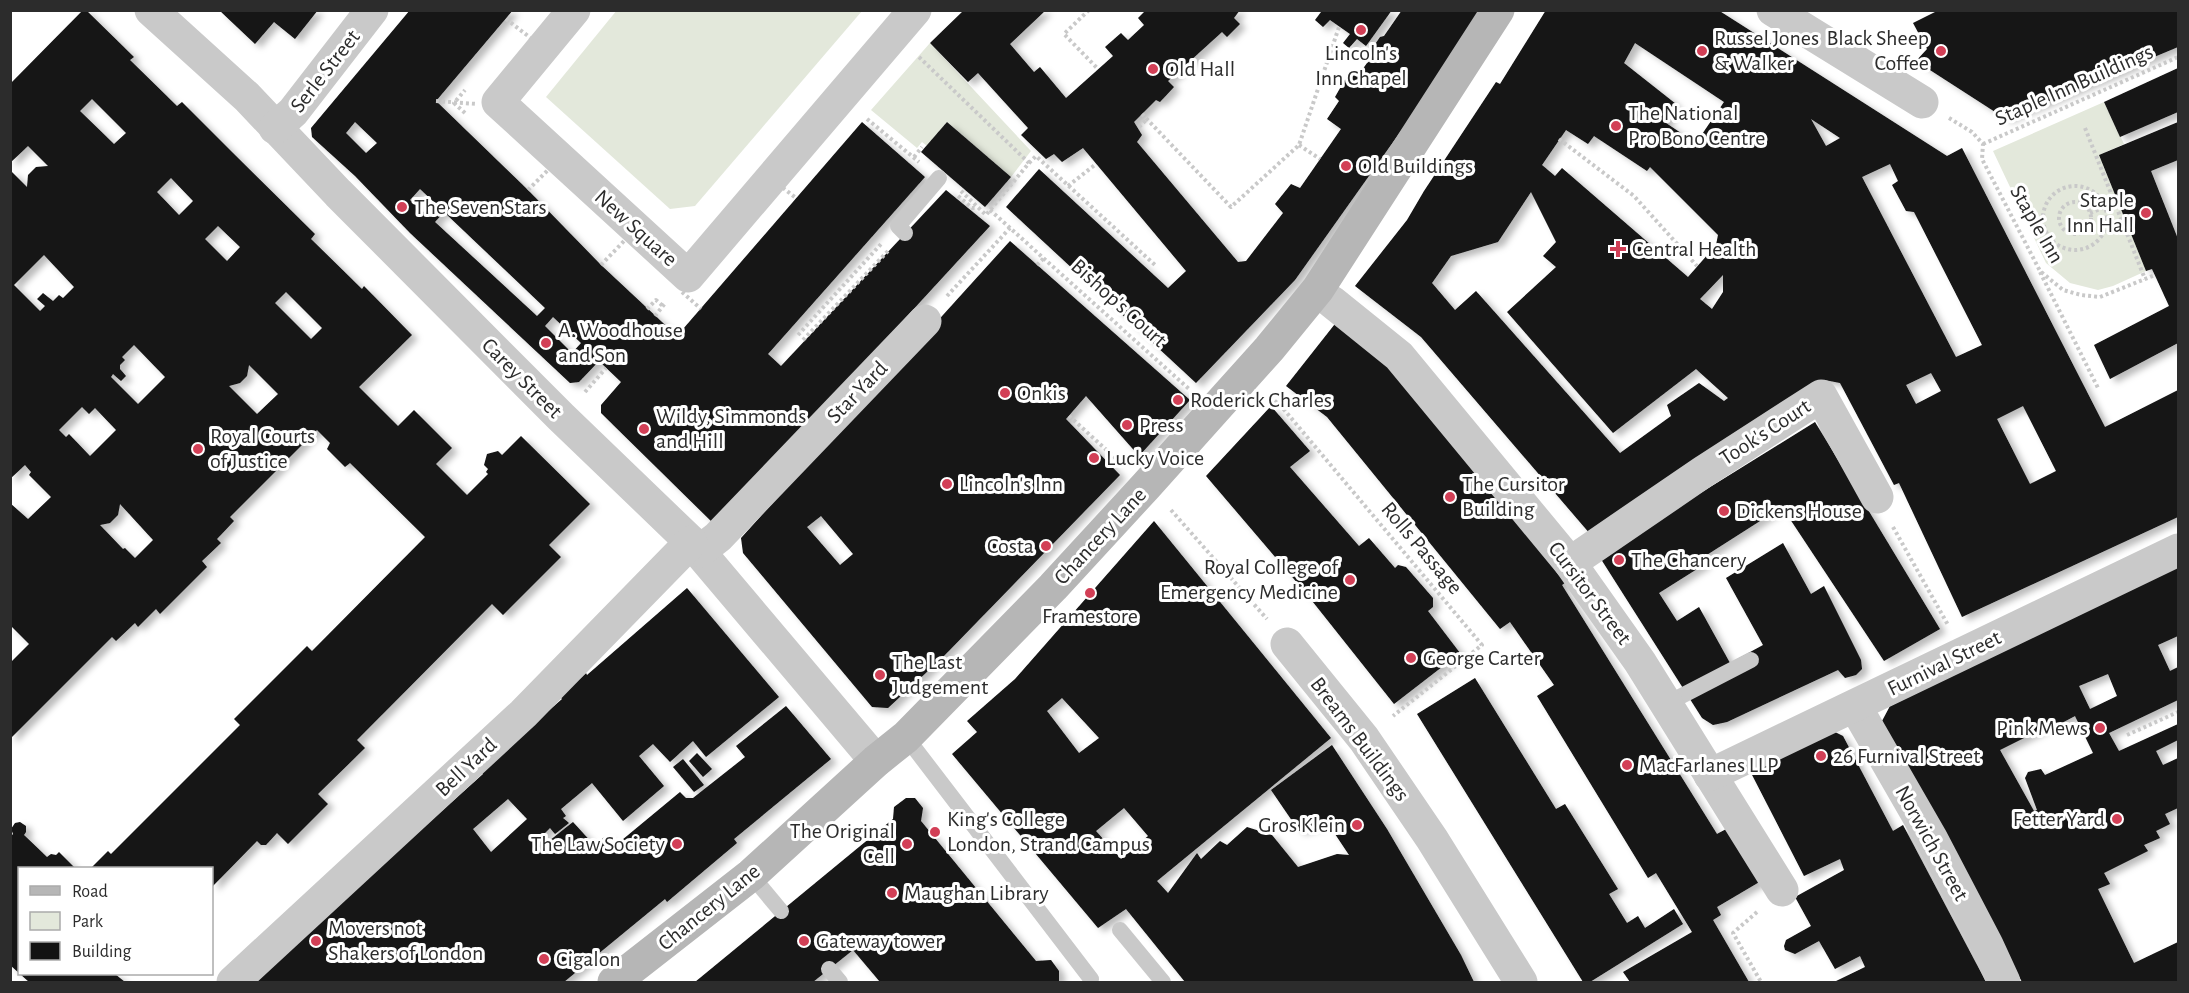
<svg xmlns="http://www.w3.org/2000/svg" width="2189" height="993" font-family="'Alegreya Sans',sans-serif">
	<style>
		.green { fill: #e3e8db }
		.building { fill: #131313; fill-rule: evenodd; filter: url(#shadow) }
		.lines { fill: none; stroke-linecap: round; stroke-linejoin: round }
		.path { stroke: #c9c9c9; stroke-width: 4; stroke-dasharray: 3 3; stroke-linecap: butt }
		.lane { stroke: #c9c9c9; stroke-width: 16 }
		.street { stroke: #c9c9c9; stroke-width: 33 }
		.secondary { stroke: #b6b6b6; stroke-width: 33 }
		.path-bridge { stroke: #c9c9c9; stroke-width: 4; stroke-dasharray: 3 3; stroke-linecap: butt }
		.poi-dot { fill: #d23f56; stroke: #fff; stroke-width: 2 }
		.labels { text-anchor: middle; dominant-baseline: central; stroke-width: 6; stroke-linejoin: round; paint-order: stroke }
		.poi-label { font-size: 22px; fill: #2c2c2c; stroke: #fff; text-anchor: start }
		.street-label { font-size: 22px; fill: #2c2c2c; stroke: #fff }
	</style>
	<defs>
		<filter id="shadow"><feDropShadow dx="6" dy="4" stdDeviation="3" flood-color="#0004"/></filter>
	</defs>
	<rect width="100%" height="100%" fill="#fff"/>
	<g class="green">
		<path d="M617,10h245v1l-167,195 -25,3 -124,-112z"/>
		<path d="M930,43l101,108 -20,26 -64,-55 -20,24 -5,-4 -5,6 -46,-38z"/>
		<path d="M2104,102l20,42 -25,11 47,116 -33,15 -15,4 -28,-7 -24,-20 -53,-112z"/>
	</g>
	<g class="building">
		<path d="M83,10h3l48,47 -4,3 47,46 5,-4 50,50 83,82 -4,5 51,50 2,-3 48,49 -53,52 39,39 16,-16 38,38 -16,16 31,31 21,-21 -2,-2 2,-3 -4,-4 3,-11 11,-3 4,4 19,-19 69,68 -41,41 12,12 -58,58 -11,-11 -135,136 8,8 -47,46 10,10 -40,40 -11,-11 -11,12h-5l-4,-4 -45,46v-19h-121l17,-17 3,3 129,-129 -6,-6 73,-73 5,5 113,-114 -75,-74 -5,4 -18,-18 3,-6 -13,-13 -87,87 4,4 -17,18 4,4 -19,18 5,6 -47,47 -4,-5 -18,18 -3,-4 -19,18 -4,-4 -102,102v-76l19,-19 -19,-19v-122l18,16 23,-22 -22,-22 2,-3 -6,-7 -15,14v-138l2,-2 -2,-2v-167l17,17 1,-12 8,-8 12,-1 -20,-20 -18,17v-79zM92,99l34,34 -12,11 -34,-33zM171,178l22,23 -14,14 -22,-23zM218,226l22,21 -13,14 -22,-22zM44,255l30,32 -11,11 -4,-3 -6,6 -10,-8 -6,6 8,7 -5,5 -26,-26zM286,292l36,36 -11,11 -36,-36zM134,345l31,32 -27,27 -27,-27 2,-3 8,7 5,-5 -6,-7v-4l5,-5 -3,-3zM249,365l29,29 -21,20 -28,-28 11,-3 7,-7zM82,407l7,7 6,-6 21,22 -26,26 -21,-22 -3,3 -7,-7zM120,504l33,36 -18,18 -10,-10 -2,1 -23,-24 10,-2 8,-8z"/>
		<path d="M219,10h99l-23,29 -21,-17 -19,22z"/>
		<path d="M410,10h103l-77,91 92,89 73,75 76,71 185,-214 63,55 -157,177 13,12 165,-176 44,36 -275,299 -114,-112v-8l20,-23 -22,-21 -20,21 -9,1 -160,-150 -55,-57 -43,-39 -1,-9zM355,122l22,21 -11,10 -20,-20zM420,189l16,15 -9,11 -17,-15zM444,212l101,96 -8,8 -102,-94zM553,317l28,26 -9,10 -27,-27z"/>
		<path d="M964,10h82l-36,34 24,28 6,-5 26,31 47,-42 -8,-9 16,-14 7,7 16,-15 -6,-7 8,-8h94l-6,8 6,6 -13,13 -5,-5 -54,49 6,6 -14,15 -4,-2 -22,22 8,13 -5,7 101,120 8,-1 37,-48 -8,-9 16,-20 9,4 41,-59 -14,-10 12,-18 -4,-4 12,-21 12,-2 11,-15 -3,-3 13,-19 4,-1 18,-26h79l-51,80 -135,190 -99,103 -190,-176 33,-38 129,119 18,-17 -103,-123 -21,14 -8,-8 -8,5 -25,-24 7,-7 -50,-55 -10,9 -38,-39z"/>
		<path d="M1318,10h74l-26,36 -9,-7 -8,9 -6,-5 7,-9 -20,-14 -7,7 -8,-7 6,-8z"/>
		<path d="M1546,10h172l229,146 15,-8 143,279 73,-37v127l-216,100 -63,-134 -5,2 -54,-102 -15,-3 -234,155 -170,-198 -66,-51 52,-66 17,-29 72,-109 4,2zM1635,43l89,59 -28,41 -30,-20 10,-19 -52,-41zM1811,119l29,19 -14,8zM1566,130l22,14 6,-8 53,35 3,-4 68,68 -2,10 -28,32 -126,-109 -7,8 -13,-11zM1890,164l8,17 -6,4 14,26 8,1 68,133 -26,12 -94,-180zM1531,192l25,50 -13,14 13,11 -49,45 106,121 83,-64 32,29 -4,3 -25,-18 -32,22 4,11 -51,37 -144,-162 -21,19 -23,-27 19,-27 47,-14zM1723,275v17l-11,17 -12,-10zM1931,373l10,18 -25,13 -10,-19zM2023,406l33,65 -26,13 -33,-65z"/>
		<path d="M1939,10h239v37l-172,72 -90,-58 11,-12 -14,-26z"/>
		<path d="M2178,68v44l-58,25 -16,-35z"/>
		<path d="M947,122l64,55 -26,30 -64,-55z"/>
		<path d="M2178,122v38l-27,11 27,68v104l-68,36 -16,-34 75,-39 -17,-37 -6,2 -47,-116z"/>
		<path d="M1010,241l180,159 -51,56 -53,-60 -20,23 54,56 -178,183 -54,50 -16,-1 -129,-154 -2,-15zM821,516l32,38 -13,11 -33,-38z"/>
		<path d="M1342,315l231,262 -11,8 155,249 11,-6 33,53 -44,26 4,8 -8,5 36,62h-119l-7,-10 69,-40 -36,-59 -8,5 -111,-182 17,-11 -44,-63 -10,7 -173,-212 -41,-31z"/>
		<path d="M1271,406l39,45 -20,16 69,79 10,-8 26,30 3,-3 8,2 27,31v9l-5,4 32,42 -66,51 -89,-112 -99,-116z"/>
		<path d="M1815,422l125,207 -56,32 -102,-154 -80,51 3,6 -46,29 18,28 22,-14 31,56 33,-18 -37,-67 57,-35 28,51 13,-8 37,74 1,9 -6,6 -11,3 -7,-8 -111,52 -14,3 -11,-7 -103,-162z"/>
		<path d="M1154,521l177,217 -174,143 11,12 29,-40 4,6 19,-18 7,4 20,-18 25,8 26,32 39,-13 12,1 -22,-33 -28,9 -28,-41 61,-45 55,84 74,126 13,27h-289l-59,-73 -28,19 -146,-174 25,-22 -10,-11 48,-42zM1062,698l37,40 -20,15 -32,-42zM1124,808l24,28 -27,23 -25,-28z"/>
		<path d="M2178,567v69l-20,9 12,26 8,-4v33l-69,33 10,18 59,-27v16l-22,11 7,14 15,-7v50l-13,6 5,10 -14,7 4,7 -16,7 4,6 -44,22 6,11 -12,5 36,74 44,-21v40h-156l-140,-261 8,-15zM2108,674l9,22 -27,13 -11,-23zM2075,716l18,37 -48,22 -4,-6 -13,3 -3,6 12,32 -3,1 -34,-61 56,-28 2,3z"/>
		<path d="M687,588l92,109 -73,60 -13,-16 -23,21 -17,-18 -14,12 25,30 -41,35 -31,-38 -31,26 5,7 -3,2 6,5 -14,11 -5,-6 -7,7 6,6 24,-19 21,23 13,-10 9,10 64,-53 6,6h7l52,-41 -9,-11 50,-40 45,53 -97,80 3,4 -70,59 -2,-3 -101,83h-313l232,-208 -3,-3 82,-72 -2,-2 26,-24 1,2zM508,799l19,20 -36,33 -18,-23z"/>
		<path d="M1475,678l81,131 9,-5 53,85 -9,5 18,29 11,-7 7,12 29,-19 9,15 -93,58h-7l-166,-268z"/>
		<path d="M1831,730l12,6 50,95 10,-6 83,157h-152l31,-15 -5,-11 -25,13 -16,-28 -24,13 -10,-4 -1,-4 2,-6 25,-14 -16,-29 49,-27 -4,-11 -36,17 -54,-105z"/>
		<path d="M697,753l15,16 -9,8 -14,-16z"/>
		<path d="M683,759l21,26 -10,7 -21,-25z"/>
		<path d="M906,798h9l8,10 -2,13 115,140 15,-1 8,11v11h-179l-27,-32 -40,32h-118l198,-163 1,-12z"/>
		<path d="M20,822l6,4v6l-2,3 23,22 4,-3 5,1 3,-3 16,16h-55v106h95l10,8h-96l-19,-17v-128l3,-3 -2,-5 4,-6z"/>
	</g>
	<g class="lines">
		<g class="path">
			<path d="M1089,10l-25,24 34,35"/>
			<path d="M919,57l110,106 -43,52 -25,-24"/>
			<path d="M465,113l-11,-10 11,-13"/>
			<path d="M1142,114l89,93 68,-62 40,-118"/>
			<path d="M1949,118l23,14 11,12 -1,15 58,112 23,19 18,5 19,2 55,-22"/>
			<path d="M867,119l52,43"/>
			<path d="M1139,127l8,-8"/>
			<path d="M2085,128l60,151"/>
			<path d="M1559,139l75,57 63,70"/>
			<path d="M1983,144l195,-87"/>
			<path d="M1299,145l21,14"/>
			<path d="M914,157l8,-10"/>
			<path d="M1029,163l7,-7 119,109"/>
			<path d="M1068,186l28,-22"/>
			<circle cx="2075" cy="218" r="32"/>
			<path d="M958,196l14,12h5"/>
			<circle cx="2075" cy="218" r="16"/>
			<path d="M990,210l199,179"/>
			<path d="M2090,213l25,-10"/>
			<path d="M1037,265l7,-7"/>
			<path d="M2040,272l59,118"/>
			<path d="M947,296l63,-68"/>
			<path d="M647,309l9,-9 7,6"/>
			<path d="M655,316l11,-14"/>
			<path d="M798,335l83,-91"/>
			<path d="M803,340l85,-89"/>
			<path d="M585,392l21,-24"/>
			<path d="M1270,397l11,9 201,239 -89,71"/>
			<path d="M1069,416l53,48"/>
			<path d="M1171,510l96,109"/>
			<path d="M1893,527l55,98"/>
			<path d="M2127,735l51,-23"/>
			<path d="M1757,912l-24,21 28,49"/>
		</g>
		<g class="lane">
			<path d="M905,233l-7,-7 41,-48"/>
			<path d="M1666,704l85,-44"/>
			<path d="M906,737l185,242"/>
			<path d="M751,875l30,36"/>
			<path d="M1120,930l43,52"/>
			<path d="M829,969l11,13"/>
		</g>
		<g class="street">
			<path d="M151,10l96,87 91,96 223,224 130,125 185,219"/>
			<path d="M574,10l-76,92 190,174 227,-266"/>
			<path d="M1773,10l149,92"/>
			<path d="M275,128l18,-16 79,-102"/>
			<path d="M1332,302l67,54 171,207 70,99 142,228"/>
			<path d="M700,551l18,-14 207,-216"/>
			<path d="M1570,563l133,-91 118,-76 56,101"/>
			<path d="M1287,644l77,95 68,100 89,143"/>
			<path d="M1855,706l76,132 56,107 17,37"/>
			<path d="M1710,775l468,-225"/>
			<path d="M233,982l290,-268 168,-172"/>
		</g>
		<path class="secondary" d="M614,982l137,-107 125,-114 30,-24 147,-150 93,-101 123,-137 49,-60 180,-279"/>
		<g class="path-bridge">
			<path d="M506,19l26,20"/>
			<path d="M436,101l41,3"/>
			<path d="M778,184l18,14"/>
			<path d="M528,190l20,-20"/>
			<path d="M601,265l24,-25"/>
			<path d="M682,292l19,17"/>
		</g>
	</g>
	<g class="poi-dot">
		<circle cx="1361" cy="30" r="6"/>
		<circle cx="1702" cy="51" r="6"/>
		<circle cx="1941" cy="51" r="6"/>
		<circle cx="1153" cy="69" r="6"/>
		<circle cx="1616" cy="126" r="6"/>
		<circle cx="1346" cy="166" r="6"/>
		<circle cx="402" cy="207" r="6"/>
		<circle cx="2146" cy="213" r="6"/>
		<path d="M1615 240h6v6h6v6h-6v6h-6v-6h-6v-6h6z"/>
		<circle cx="546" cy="343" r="6"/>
		<circle cx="1005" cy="393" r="6"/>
		<circle cx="1178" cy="400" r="6"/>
		<circle cx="1127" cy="425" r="6"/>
		<circle cx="644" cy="429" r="6"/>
		<circle cx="198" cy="449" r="6"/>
		<circle cx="1094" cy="458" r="6"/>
		<circle cx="947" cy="484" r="6"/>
		<circle cx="1450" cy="497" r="6"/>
		<circle cx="1724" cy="511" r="6"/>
		<circle cx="1046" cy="546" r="6"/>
		<circle cx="1619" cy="560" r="6"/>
		<circle cx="1350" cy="580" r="6"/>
		<circle cx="1090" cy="593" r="6"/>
		<circle cx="1411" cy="658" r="6"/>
		<circle cx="880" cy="675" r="6"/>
		<circle cx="2100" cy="728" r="6"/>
		<circle cx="1821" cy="756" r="6"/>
		<circle cx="1627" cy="765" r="6"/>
		<circle cx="2117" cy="819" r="6"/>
		<circle cx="1357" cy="825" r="6"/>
		<circle cx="935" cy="832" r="6"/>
		<circle cx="677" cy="844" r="6"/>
		<circle cx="907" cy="844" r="6"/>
		<circle cx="892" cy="893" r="6"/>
		<circle cx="316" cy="941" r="6"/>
		<circle cx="804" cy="941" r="6"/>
		<circle cx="544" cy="959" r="6"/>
	</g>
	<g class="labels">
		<g class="poi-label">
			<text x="1714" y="38">Russel Jones<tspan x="1714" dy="25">&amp; Walker</tspan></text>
			<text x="1929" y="38" text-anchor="end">Black Sheep<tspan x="1929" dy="25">Coffee</tspan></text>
			<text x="1361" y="53" text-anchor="middle">Lincoln's<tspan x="1361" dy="25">Inn Chapel</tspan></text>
			<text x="1165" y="69">Old Hall</text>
			<text x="1628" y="113">The National<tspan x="1628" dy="25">Pro Bono Centre</tspan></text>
			<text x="1358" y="166">Old Buildings</text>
			<text x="2134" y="200" text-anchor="end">Staple<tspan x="2134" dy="25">Inn Hall</tspan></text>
			<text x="414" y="207">The Seven Stars</text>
			<text x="1632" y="249">Central Health</text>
			<text x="558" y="330">A. Woodhouse<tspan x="558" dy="25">and Son</tspan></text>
			<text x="1017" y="393">Onkis</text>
			<text x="1190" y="400">Roderick Charles</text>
			<text x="656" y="416">Wildy, Simmonds<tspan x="656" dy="25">and Hill</tspan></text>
			<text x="1139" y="425">Press</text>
			<text x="210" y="436">Royal Courts<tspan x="210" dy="25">of Justice</tspan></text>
			<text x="1106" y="458">Lucky Voice</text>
			<text x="959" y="484">Lincoln's Inn</text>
			<text x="1462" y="484">The Cursitor<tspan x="1462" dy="25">Building</tspan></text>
			<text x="1736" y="511">Dickens House</text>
			<text x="1034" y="546" text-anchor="end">Costa</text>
			<text x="1631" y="560">The Chancery</text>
			<text x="1338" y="567" text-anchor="end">Royal College of<tspan x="1338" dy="25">Emergency Medicine</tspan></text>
			<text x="1090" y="616" text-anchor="middle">Framestore</text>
			<text x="1423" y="658">George Carter</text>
			<text x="892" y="662">The Last<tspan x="892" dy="25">Judgement</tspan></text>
			<text x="2088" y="728" text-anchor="end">Pink Mews</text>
			<text x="1833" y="756">26 Furnival Street</text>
			<text x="1639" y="765">MacFarlanes LLP</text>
			<text x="947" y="819">King's College<tspan x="947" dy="25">London, Strand Campus</tspan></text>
			<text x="2105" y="819" text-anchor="end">Fetter Yard</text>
			<text x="1345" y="825" text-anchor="end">Gros Klein</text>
			<text x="895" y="831" text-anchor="end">The Original<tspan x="895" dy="25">Cell</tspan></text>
			<text x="665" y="844" text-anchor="end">The Law Society</text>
			<text x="904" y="893">Maughan Library</text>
			<text x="328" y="928">Movers not<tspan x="328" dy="25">Shakers of London</tspan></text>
			<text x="816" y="941">Gateway tower</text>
			<text x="556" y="959">Cigalon</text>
		</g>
		<g class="street-label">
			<text transform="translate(325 71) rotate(-52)">Serle Street</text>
			<text transform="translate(2074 85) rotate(-24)">Staple Inn Buildings</text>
			<text transform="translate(2037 224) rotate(60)">Staple Inn</text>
			<text transform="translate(636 228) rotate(42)">New Square</text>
			<text transform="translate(1119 303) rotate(42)">Bishop's Court</text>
			<text transform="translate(522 378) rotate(45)">Carey Street</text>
			<text transform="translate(857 392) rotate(-46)">Star Yard</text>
			<text transform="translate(1765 432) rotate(-33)">Took's Court</text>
			<text transform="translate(1100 536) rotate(-47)">Chancery Lane</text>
			<text transform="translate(1422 548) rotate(50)">Rolls Passage</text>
			<text transform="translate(1590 593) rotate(53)">Cursitor Street</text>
			<text transform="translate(1944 663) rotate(-26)">Furnival Street</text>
			<text transform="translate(1360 739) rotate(53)">Breams Buildings</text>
			<text transform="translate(466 767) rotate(-43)">Bell Yard</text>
			<text transform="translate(1932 843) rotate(61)">Norwich Street</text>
			<text transform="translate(709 907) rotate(-39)">Chancery Lane</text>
		</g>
	</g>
	<rect width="2189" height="993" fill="none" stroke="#2c2c2c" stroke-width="24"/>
	<rect x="18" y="867" width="195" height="108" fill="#ffffff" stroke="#ababab" stroke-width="1.5"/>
	<rect x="30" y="886" width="30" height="9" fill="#b6b6b6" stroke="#ababab" stroke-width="1.5"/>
	<text x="72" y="897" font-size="18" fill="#2c2c2c">Road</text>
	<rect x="30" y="912" width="30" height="18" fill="#e3e8db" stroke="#ababab" stroke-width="1.5"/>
	<text x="72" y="927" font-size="18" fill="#2c2c2c">Park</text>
	<rect x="30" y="942" width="30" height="18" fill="#131313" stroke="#ababab" stroke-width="1.5"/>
	<text x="72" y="957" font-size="18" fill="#2c2c2c">Building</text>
</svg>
